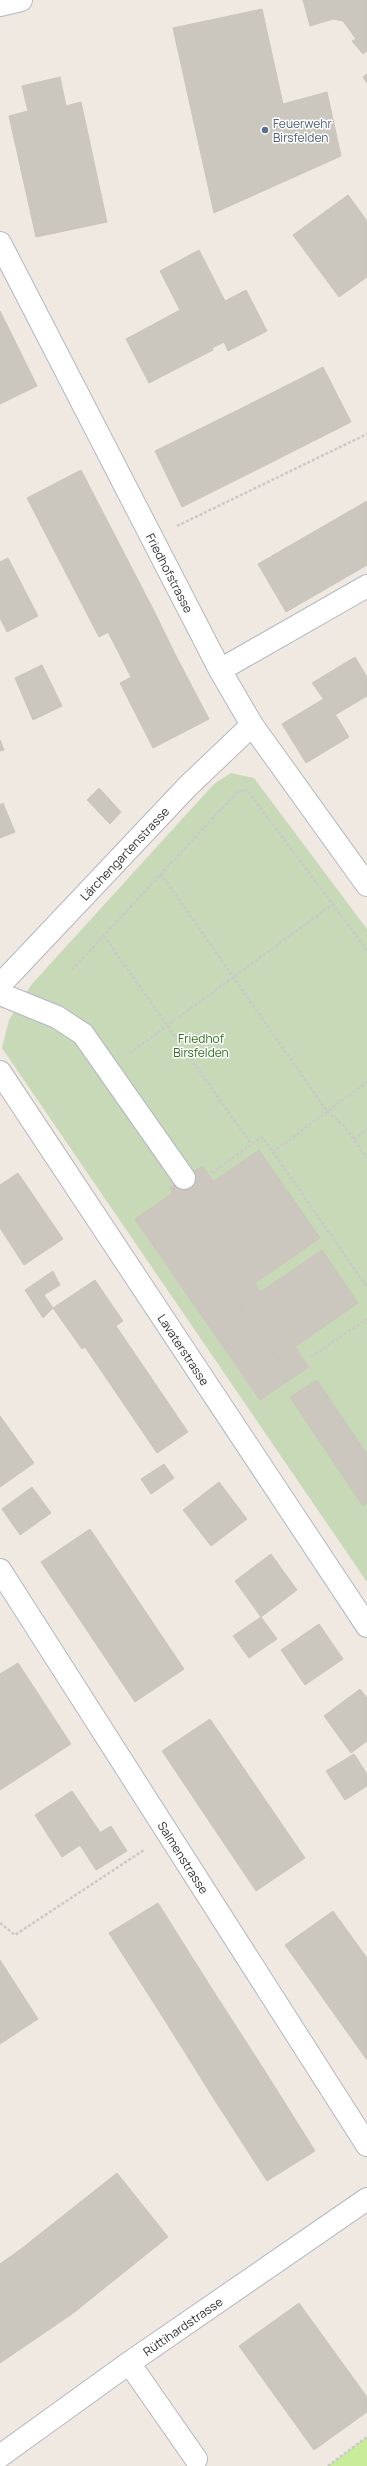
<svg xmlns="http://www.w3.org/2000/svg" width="367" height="2466" font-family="Manrope,sans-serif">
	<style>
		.cemetery { fill: #c8d9b8 }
		.pitch { fill: #c9ec9a }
		.building { fill: #cbc7bf; stroke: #cbc5ba }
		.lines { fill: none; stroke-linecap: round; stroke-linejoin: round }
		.minor-casing { stroke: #b4b7c1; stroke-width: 24 }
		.path { stroke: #c9c9c9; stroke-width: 2.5; stroke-dasharray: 3 2; stroke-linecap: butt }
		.minor { stroke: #fff; stroke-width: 22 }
		.service-dot { fill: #5c6f8a; stroke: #fff; stroke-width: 1.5 }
		.labels { text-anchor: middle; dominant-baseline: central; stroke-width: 3; stroke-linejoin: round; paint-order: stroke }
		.service-label { font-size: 12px; fill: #4e5e75; stroke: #fff; text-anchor: start }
		.street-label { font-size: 12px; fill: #2e2e2e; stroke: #fff }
		.park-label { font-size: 12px; fill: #2c6e1b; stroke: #fff }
	</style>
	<rect width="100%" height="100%" fill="#efe9e1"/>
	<path class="cemetery" d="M231,773l23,5 113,151v653l-365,-534 7,-28 22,-35 183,-201z"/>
	<path class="pitch" d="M367,2437v29h-39z"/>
	<g class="building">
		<path d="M303,0h64v51l-4,3 -11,-13 4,-2 -13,-18 -10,-2 -23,7z"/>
		<path d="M262,9l21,95 44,-12 14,64 -127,57 -41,-185z"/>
		<path d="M367,74v9l-4,-6z"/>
		<path d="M60,77l6,29 15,-4 26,120 -71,15 -27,-121 19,-5 -6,-25z"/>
		<path d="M348,195l19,26v56l-28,20 -46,-62z"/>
		<path d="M199,250l26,51 21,-11 21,41 -39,20 -4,-9 -12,6 1,2 -64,33 -23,-44 54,-29 -20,-39z"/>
		<path d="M0,311l8,16 -8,4z"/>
		<path d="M8,327l29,59 -37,18v-73z"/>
		<path d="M323,367l28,55 -85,43 -28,-55z"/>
		<path d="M238,410l28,55 -84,42 -27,-56z"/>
		<path d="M81,470l72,139 -54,28 -72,-139z"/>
		<path d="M367,501v64l-81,47 -28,-48z"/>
		<path d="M8,558l30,58 -31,16 -7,-14v-56z"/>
		<path d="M153,609l22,45 -44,23 -23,-45z"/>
		<path d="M175,654l34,65 -56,29 -33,-65z"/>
		<path d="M355,657l12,20v19l-32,19 -23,-32z"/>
		<path d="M42,665l20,41 -29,14 -18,-42z"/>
		<path d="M325,698l24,39 -43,26 -24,-39z"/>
		<path d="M0,740l4,10 -4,1z"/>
		<path d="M99,788l22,24 -11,12 -23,-24z"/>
		<path d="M3,803l4,10 -7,3v-11z"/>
		<path d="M7,813l8,19 -15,6v-22z"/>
		<path d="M259,1150l61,88 -65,45 -61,-88z"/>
		<path d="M202,1166l12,16 -71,49 -8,-12 38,-26 -3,-5z"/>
		<path d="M18,1173l45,66 -39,26 -24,-37v-43z"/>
		<path d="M194,1195l67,97 -21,14 37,53 18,-12 14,20 -49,33 -117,-169z"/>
		<path d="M322,1250l36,53 -81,56 -37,-53z"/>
		<path d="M53,1271l7,14 -16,10 9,13 -10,10 -18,-28z"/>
		<path d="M95,1280l28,41 -41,28 -29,-41z"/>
		<path d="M116,1326l72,106 -31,21 -72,-106z"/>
		<path d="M317,1380l50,74v49l-4,3 -73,-109z"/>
		<path d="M0,1416l34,47 -34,24z"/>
		<path d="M164,1464l10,14 -23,16 -10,-15z"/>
		<path d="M219,1482l28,37 -36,27 -28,-36z"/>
		<path d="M32,1487l19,26 -31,22 -18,-26z"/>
		<path d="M90,1529l94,140 -49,33 -94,-140z"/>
		<path d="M271,1554l26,36 -36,27 -26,-36z"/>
		<path d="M261,1617l16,22 -28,19 -16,-22z"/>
		<path d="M319,1624l24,35 -38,26 -24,-35z"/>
		<path d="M18,1663l53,81 -71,46v-116z"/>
		<path d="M360,1689l7,9v43l-16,12 -27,-37z"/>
		<path d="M210,1719l95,139 -49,33 -94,-140z"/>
		<path d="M354,1754l13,20v12l-22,14 -19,-29z"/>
		<path d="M72,1791l28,41 -38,25 -27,-42z"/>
		<path d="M111,1826l16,25 -31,19 -16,-25z"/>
		<path d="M158,1903l54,86 -48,30 -55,-86z"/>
		<path d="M333,1911l34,47v102l-82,-115z"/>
		<path d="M0,1960l38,59 -38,25z"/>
		<path d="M212,1989l51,79 -49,31 -50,-80z"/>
		<path d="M263,2068l52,83 -48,30 -53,-82z"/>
		<path d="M117,2173l51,64 -96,77 -51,-65z"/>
		<path d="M21,2249l51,65 -72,49v-99z"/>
		<path d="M299,2303l68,94v15l-53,38 -75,-104z"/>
	</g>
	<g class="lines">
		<defs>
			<g id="minor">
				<path d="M0,5l21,-5"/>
				<path id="s1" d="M0,243l220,427 32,55 115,160"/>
				<path d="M220,670l147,-84"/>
				<path id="s2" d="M0,985l188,-199 64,-61"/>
				<path d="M0,994l57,23 26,17 101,144"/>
				<path id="s3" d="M0,1072l367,554"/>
				<path id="s4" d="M0,1570l367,575"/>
				<path d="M129,2363l67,96"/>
				<path id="s5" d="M0,2456l129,-93 238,-164"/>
			</g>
		</defs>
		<use href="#minor" class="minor-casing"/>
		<g class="path">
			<path d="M177,526l190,-92"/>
			<path d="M161,874l166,237 17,15 23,32"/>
			<path d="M104,936l147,208"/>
			<path d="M72,970l165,-178 10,-2 120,160"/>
			<path d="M130,1053l203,-149"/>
			<path d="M354,1139l13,-10"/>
			<path d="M273,1152l94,135"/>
			<path d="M212,1173l50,-36 11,15 94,-70"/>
			<path d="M311,1357l56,-38"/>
			<path d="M0,1923l15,12 129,-85"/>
			<path d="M328,2466l39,-29"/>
		</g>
		<use href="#minor" class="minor"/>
	</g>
	<circle class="service-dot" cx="265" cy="130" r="4"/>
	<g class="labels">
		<g class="service-label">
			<text x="273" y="123">Feuerwehr<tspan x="273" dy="14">Birsfelden</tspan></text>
		</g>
		<g class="street-label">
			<text stroke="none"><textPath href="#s1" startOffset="371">Friedhofstrasse</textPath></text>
			<text stroke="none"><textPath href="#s2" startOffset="181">Lärchengartenstrasse</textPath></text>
			<text stroke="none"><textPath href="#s3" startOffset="333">Lavaterstrasse</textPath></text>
			<text stroke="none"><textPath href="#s4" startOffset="341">Salmenstrasse</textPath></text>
			<text stroke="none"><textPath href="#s5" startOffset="224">Rüttihardstrasse</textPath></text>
		</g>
		<g class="park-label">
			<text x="201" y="1038">Friedhof<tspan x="201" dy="14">Birsfelden</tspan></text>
		</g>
	</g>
</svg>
